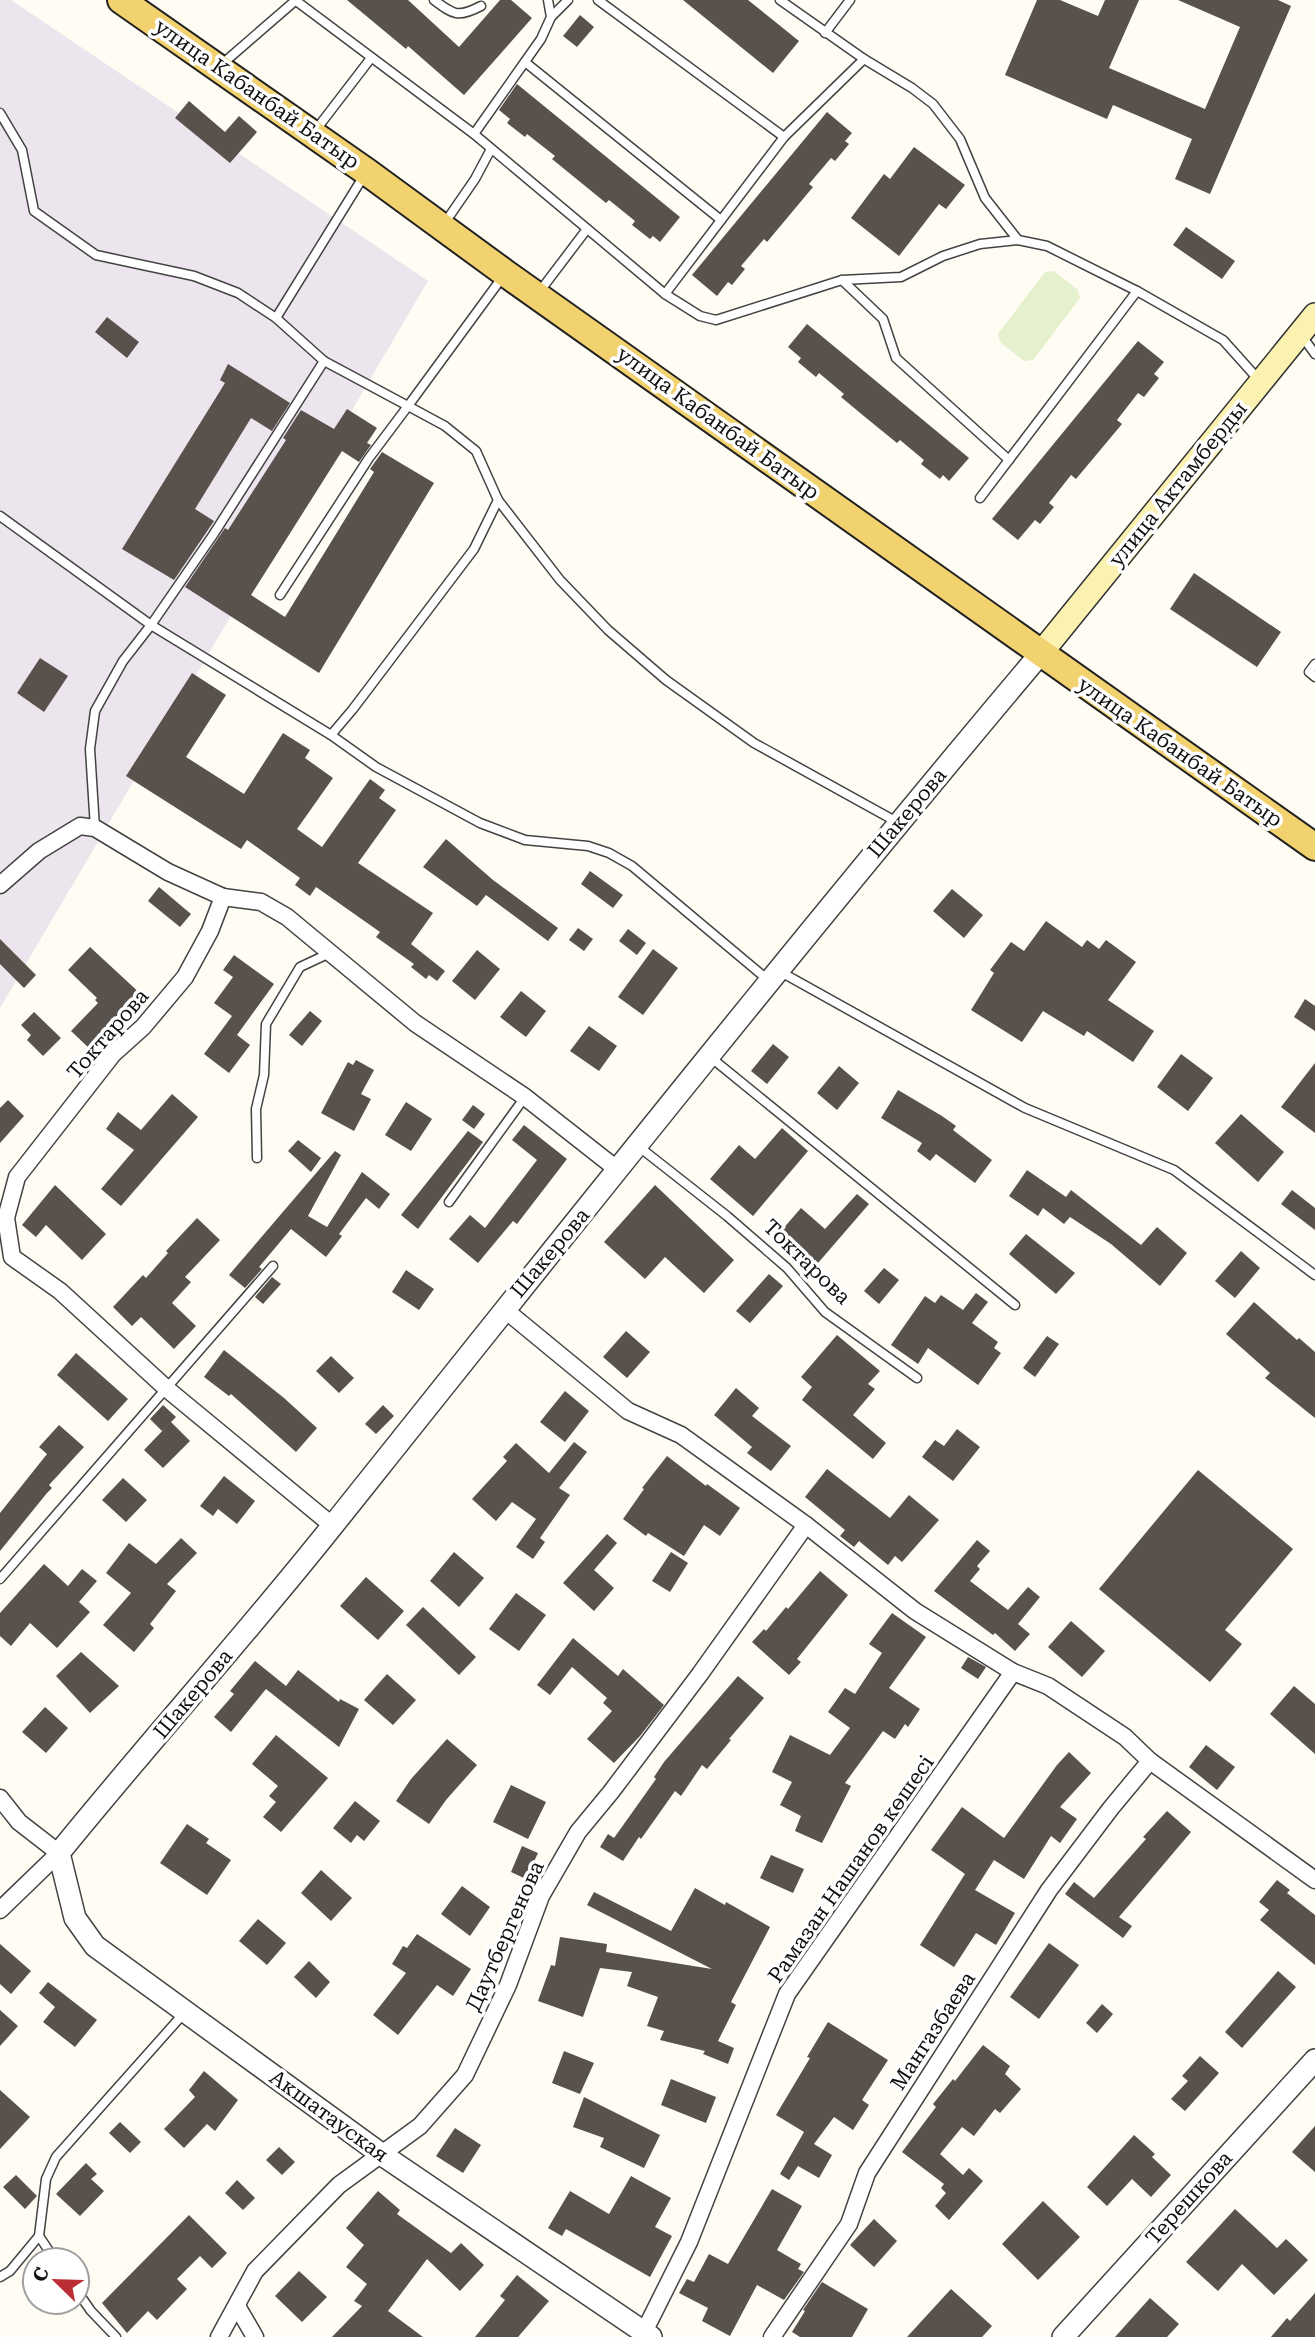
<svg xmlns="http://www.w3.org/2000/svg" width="1315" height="2337" font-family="'Roboto Serif',serif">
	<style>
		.industrial { fill: #ece5ed }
		.pitch { fill: #e5f0cf }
		.building { fill: #58514c }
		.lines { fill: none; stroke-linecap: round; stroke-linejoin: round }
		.service-casing { stroke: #434343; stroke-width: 11 }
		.minor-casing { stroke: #434343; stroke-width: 19 }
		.tertiary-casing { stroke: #434343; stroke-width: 24 }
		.secondary-casing { stroke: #323232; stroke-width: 26 }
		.primary-casing { stroke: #212121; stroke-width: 30 }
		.service { stroke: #fff; stroke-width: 8 }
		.minor { stroke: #fff; stroke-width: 16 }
		.tertiary { stroke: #fff; stroke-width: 21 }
		.secondary { stroke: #fbf2b1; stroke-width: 23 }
		.primary { stroke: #f2d16f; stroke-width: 26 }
		.labels { text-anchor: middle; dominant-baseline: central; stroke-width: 7; stroke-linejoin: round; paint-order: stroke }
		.street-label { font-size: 21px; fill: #101010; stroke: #fff }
	</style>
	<rect width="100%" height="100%" fill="#fefcf3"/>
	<path class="industrial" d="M0,0h11l417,281 -428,727z"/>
	<path class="pitch" d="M1054,271l24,19 2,8 -47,62 -9,1 -24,-19 -2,-8 47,-62z"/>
	<g class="building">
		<path d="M347,0h61l51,47 41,-47h11l21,18 -68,77 -56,-49 -2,3z"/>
		<path d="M683,0h65l51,41 -26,32z"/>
		<path d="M1037,0h23l38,16 7,-16h34l-30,68 96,41 35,-82 -62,-27h100l13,6 -81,188 -35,-15 17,-40 -79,-34 -6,14 -102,-44z"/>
		<path d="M580,15l14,12 -17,20 -14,-11z"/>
		<path d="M517,84l163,133 -20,25 -7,-6 -3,3 -18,-14 3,-4 -26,-21 -3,3 -54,-44 3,-3 -28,-22 -2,3 -18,-14 3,-4 -11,-9z"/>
		<path d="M189,101l36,31 14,-16 18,16 -27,31 -55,-45z"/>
		<path d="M827,112l25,21 -7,8 4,3 -14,17 -4,-3 -22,26 4,3 -46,55 -3,-3 -23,27 4,3 -13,16 -4,-3 -11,14 -25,-21z"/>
		<path d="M914,147l51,38 -19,24 -7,-5 -40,52 -48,-38 33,-44 6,5z"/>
		<path d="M1186,227l49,34 -13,18 -49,-34z"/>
		<path d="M107,317l32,25 -12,16 -32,-26z"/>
		<path d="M807,324l162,134 -20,23 -6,-6 -3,4 -19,-15 3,-4 -24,-20 -3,3 -32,-26 -24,-20 3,-3 -25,-21 -3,4 -18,-15 3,-4 -13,-11z"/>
		<path d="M1138,341l26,21 -10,12 5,4 -15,19 -6,-4 -21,27 5,4 -46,55 -5,-4 -22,28 5,4 -14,17 -5,-4 -17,20 -26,-21z"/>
		<path d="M228,364l62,39 -18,28 -21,-13 -56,91 19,12 -40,59 -52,-31 103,-166 -5,-3z"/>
		<path d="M347,409l30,19 -10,15 4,2 -12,17 -17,-11 -91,144 34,22 89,-145 -4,-3 12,-17 52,31 -115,190 -134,-86 40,-59 3,2 58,-90 -3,-2 18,-28 33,19z"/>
		<path d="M1194,573l87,59 -24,35 -87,-58z"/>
		<path d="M40,658l28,18 -24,36 -27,-19z"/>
		<path d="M192,673l34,22 -40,62 58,37 39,-61 27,17 -5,8 28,20 -36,51 25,18 48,-68 15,11 -6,8 17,12 -38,53 75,50 -22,31 34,27 -8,10 -8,-6 -3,4 -15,-12 3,-3 -38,-27 4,-5 -64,-45 -6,9 -15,-11 5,-7 -53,-38 -6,9 -115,-73z"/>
		<path d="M446,839l47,41 65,48 -10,13 -62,-46 -9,11 -54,-39z"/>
		<path d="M590,871l33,24 -10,13 -32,-24z"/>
		<path d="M159,887l32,27 -11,13 -32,-26z"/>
		<path d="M952,889l31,26 -19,23 -31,-27z"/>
		<path d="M1046,921l36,26 5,-7 12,9 7,-9 30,22 -28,38 46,31 -21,31 -46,-31 -3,5 -41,-25 -21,31 -51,-32 23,-37 -4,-3 21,-28 13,9z"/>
		<path d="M578,928l15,11 -9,12 -15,-11z"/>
		<path d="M628,929l18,14 -9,12 -18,-14z"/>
		<path d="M0,939l36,36 -12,13 -24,-24z"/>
		<path d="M90,947l54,50 -54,52 -19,-18 27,-28 -3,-3 2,-2 -29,-28z"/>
		<path d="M653,949l25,19 -35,47 -25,-18z"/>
		<path d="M477,950l23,19 -25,31 -23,-19z"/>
		<path d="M234,955l40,29 -37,51 13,10 -21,28 -25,-19 28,-38 -18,-13 19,-26 -10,-7z"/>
		<path d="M521,991l25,20 -20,26 -26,-20z"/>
		<path d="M1305,999l10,7v25l-21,-14z"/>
		<path d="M310,1011l12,10 -20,25 -13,-11z"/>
		<path d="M34,1012l27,26 -18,18 -16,-16 4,-5 -10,-10z"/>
		<path d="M589,1026l28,20 -18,25 -29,-20z"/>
		<path d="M773,1044l16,13 -22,27 -16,-13z"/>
		<path d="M1181,1054l32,24 -25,33 -31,-24z"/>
		<path d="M356,1060l18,10 -13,24 10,5 -17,32 -33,-18 27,-51 5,3z"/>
		<path d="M1315,1063v70l-34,-26z"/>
		<path d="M839,1066l20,17 -22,27 -20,-17z"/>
		<path d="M898,1090l44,26 14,10 -3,4 39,30 -17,23 -39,-29 -6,7 -13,-10 5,-8 -41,-25z"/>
		<path d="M172,1094l26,23 -77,89 -20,-17 33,-39 -28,-21 12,-17 23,18z"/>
		<path d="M8,1100l16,16 -24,27v-35z"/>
		<path d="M406,1102l26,17 -21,32 -26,-16z"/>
		<path d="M473,1105l12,9 -11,15 -12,-9z"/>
		<path d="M1241,1114l43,38 -26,30 -43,-39z"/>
		<path d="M524,1125l43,34 -50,65 -4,-3 -35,42 -29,-24 21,-24 15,13 52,-68 -25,-20z"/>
		<path d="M782,1128l26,23 -55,65 -43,-37 29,-34 16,14z"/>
		<path d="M468,1131l15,11 -65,87 -17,-14z"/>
		<path d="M298,1140l23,18 -10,14 -23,-21z"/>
		<path d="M335,1151l6,4 -33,61 19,11 35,-55 28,22 -11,15 -13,-11 -27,36 3,2 -16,21 -35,-28 -32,38 3,2 -17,19 -16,-13z"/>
		<path d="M1027,1170l39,27 5,-7 70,55 16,-18 30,26 -27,33 -49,-42 -41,-27 -6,7 -21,-16 -5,8 -29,-20z"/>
		<path d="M55,1185l51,49 -24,26 -36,-35 -10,12 -14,-12z"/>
		<path d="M655,1185l79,75 -30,33 -39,-36 -20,22 -41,-37z"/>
		<path d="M1292,1190l23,18v22l-34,-26z"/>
		<path d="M857,1194l12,10 -51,59 -13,-11 -6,7 -24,-21 26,-30 24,21z"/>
		<path d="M197,1218l23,22 -35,37 6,5 -19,21 24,23 -22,23 -33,-32 -9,9 -19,-19 30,-32 3,3 22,-25 -2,-2z"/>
		<path d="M1026,1234l49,39 -19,21 -47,-40z"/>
		<path d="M1241,1251l19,17 -25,30 -20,-17z"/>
		<path d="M884,1268l15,12 -20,24 -15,-13z"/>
		<path d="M406,1270l28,19 -15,21 -27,-18z"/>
		<path d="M769,1274l14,12 -33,37 -14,-12z"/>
		<path d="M272,1277l9,7 -18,20 -8,-7z"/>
		<path d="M976,1293l12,9 -16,21 26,19 -4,6 7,5 -23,32 -50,-37 -10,16 -27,-19 34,-49 10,7 6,-8 22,15z"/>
		<path d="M1254,1302l43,38 2,-2 16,14v66l-50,-40 5,-5 -44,-39z"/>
		<path d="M626,1331l24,21 -23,26 -24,-21z"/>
		<path d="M837,1335l43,36 -12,13 7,5 -22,26 33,28 -13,16 -71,-59 10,-13 -11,-10z"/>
		<path d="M1047,1336l12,8 -24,33 -12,-9z"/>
		<path d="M224,1350l60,48 33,30 -21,24 -65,-58 -2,2 -25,-19z"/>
		<path d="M76,1353l52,46 -20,22 -51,-46z"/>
		<path d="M331,1356l23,22 -15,15 -23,-22z"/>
		<path d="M736,1388l23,20 -7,8 39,30 -20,25 -24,-18 5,-6 -38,-32z"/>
		<path d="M565,1391l24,20 -24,31 -25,-20z"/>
		<path d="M163,1405l13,12 -5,5 19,19 -27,27 -19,-18 25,-26 -7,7 -12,-12z"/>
		<path d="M383,1405l11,11 -18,18 -11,-10z"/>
		<path d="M59,1425l25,22 -35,38 3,3 -5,5 -47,58v-38l47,-59 -8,-7z"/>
		<path d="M957,1429l23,18 -27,34 -31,-24 13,-17 9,6z"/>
		<path d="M574,1442l13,10 -28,36 11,7 -30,43 5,4 -12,17 -17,-12 20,-28 -24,-17 -16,19 -24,-22 35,-38 -4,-4 13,-14 33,30z"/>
		<path d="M667,1456l39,30 1,-2 33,24 -20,28 -16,-11 -20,31 -36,-23 -2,3 -23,-17 21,-30 -2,-1z"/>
		<path d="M827,1469l63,49 19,-23 30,25 -37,42 -7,-6 -7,9 -29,-24 -5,6 -14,-11 5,-6 -40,-33z"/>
		<path d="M1198,1470l95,79 -68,81 17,14 -32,38 -111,-93z"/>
		<path d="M224,1476l31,25 -18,23 -19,-15 -5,7 -13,-10z"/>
		<path d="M123,1478l24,22 -21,22 -24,-22z"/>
		<path d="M607,1534l10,9 -23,27 20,18 -20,23 -31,-28z"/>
		<path d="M181,1538l16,15 -30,31 9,7 -26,33 4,4 -20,24 -31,-27 28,-32 -25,-20 23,-30 27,21z"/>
		<path d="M977,1540l13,11 -13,15 3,3 -10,12 38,29 20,-23 12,10 -22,27 12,10 -15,17 -20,-18 -2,2 -59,-44z"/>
		<path d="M454,1552l30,26 -25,29 -29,-26z"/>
		<path d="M671,1552l17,11 -18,29 -18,-11z"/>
		<path d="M44,1564l24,22 14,-17 15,12 -18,21 11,10 -33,36 -27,-25 -19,23 -11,-10v-23z"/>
		<path d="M820,1571l28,24 -51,64 4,3 -12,13 -37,-33 12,-13 2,2 20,-24 2,2z"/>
		<path d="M366,1577l38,34 -26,29 -38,-34z"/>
		<path d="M516,1593l30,22 -27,36 -30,-22z"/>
		<path d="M423,1607l53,50 -17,18 -53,-50z"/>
		<path d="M892,1613l34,24 -37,51 31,21 -12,18 -3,-3 -10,15 -12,-8 -38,52 6,3 -29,57 -27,-12 6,-15 -21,-11 12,-23 -20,-10 18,-37 40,20 20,-27 -22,-16 17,-24 10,6 27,-41 -13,-9z"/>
		<path d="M1071,1621l34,30 -23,26 -34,-30z"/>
		<path d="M573,1638l45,38 5,-7 41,36 -24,31 -26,27 -27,-24 25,-28 -9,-8 4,-5 -35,-31 -22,28 -13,-10z"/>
		<path d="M81,1652l38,34 -29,27 -34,-37z"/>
		<path d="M968,1657l18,10 -8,12 -17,-11z"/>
		<path d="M255,1661l31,25 12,-16 41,32 1,-3 19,10 -20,38 -73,-58 -35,43 -17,-15 20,-23 -4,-3z"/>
		<path d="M387,1674l29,26 -23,25 -29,-25z"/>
		<path d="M738,1676l26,22 -35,41 2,1 -24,29 -5,-4 -21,31 -6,-5 -34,48 -2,-2 -16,24 -23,-14 8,-13 6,4 42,-59 -2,-2 10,-15z"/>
		<path d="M1294,1686l21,18v50l-45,-40z"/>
		<path d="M45,1707l23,21 -22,25 -24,-21z"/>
		<path d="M276,1735l52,43 -47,54 -18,-15 13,-15 -7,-6 9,-10 -26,-22z"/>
		<path d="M447,1739l30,26 -31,35 -17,24 -33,-23 15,-22z"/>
		<path d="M1206,1745l29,22 -18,23 -28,-23z"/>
		<path d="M1069,1752l22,21 -31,34 17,12 -17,24 -9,-7 -27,43 -30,-19 -19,30 40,23 -19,32 -20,-12 -22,34 -34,-22 45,-71 -34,-24 31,-43 42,31 53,-73z"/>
		<path d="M511,1785l35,17 -18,37 -35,-17z"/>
		<path d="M355,1801l25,20 -16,20 -7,-6 -6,8 -18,-15z"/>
		<path d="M1167,1811l24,21 -72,85 13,9 -9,12 -58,-44 9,-12 20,16 52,-59 -3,-2z"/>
		<path d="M187,1824l22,15 -3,4 25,17 -24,35 -47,-32z"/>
		<path d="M522,1846l16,7 -12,26 -15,-7z"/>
		<path d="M771,1855l33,14 -11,24 -33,-15z"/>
		<path d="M321,1870l31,28 -21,23 -30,-28z"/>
		<path d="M1277,1880l13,10 -3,3 28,22v50l-55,-45 9,-10 -10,-8z"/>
		<path d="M462,1886l28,21 -20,29 -29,-22z"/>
		<path d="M695,1888l30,17 1,-3 44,25 -39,75 5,3 -18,36 16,7 -6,16 -25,-10 2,-3 -45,-11 4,-9 -17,-5 11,-29 -31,-11 5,-14 -32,-4 -17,49 -45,-16 13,-36 4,1 5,-29 47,7 -1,8 106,17 -125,-64 7,-13 77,39z"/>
		<path d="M258,1919l28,24 -19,22 -28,-24z"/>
		<path d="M417,1934l54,35 -18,27 -16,-11 -39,50 -25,-20 33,-42 -14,-9 11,-18 4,2z"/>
		<path d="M1049,1943l30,22 -40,54 -29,-22z"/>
		<path d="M0,1944l31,27 -20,23 -11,-10z"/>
		<path d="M309,1961l21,21 -14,16 -22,-21z"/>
		<path d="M1278,1971l18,16 -54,61 -17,-16z"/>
		<path d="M48,1982l49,38 -22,27 -32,-25 12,-15 -16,-14z"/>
		<path d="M1102,2004l11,10 -16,19 -11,-10z"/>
		<path d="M0,2010l18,16 -18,20z"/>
		<path d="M828,2022l60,38 -26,40 7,5 -16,25 -19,-13 -20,27 18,11 -13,23 -21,-12 -9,14 -9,-6 24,-42 -28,-17 34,-57 -3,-1z"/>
		<path d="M983,2045l27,21 -5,8 16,15 -21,24 -5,-4 -21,27 -12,-9 -22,27 23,21 6,-7 14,13 -34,39 -14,-14 11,-13 -5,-5 3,-4 -42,-32 34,-45 -3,-3 20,-25 2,2z"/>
		<path d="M564,2051l30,12 -14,31 -28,-11z"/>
		<path d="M1200,2056l19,17 -34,38 -14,-12 17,-18 -6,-5z"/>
		<path d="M204,2071l34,29 -23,31 -8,-7 -23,24 -20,-19 31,-32 -6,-7z"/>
		<path d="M671,2079l45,18 -10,26 -45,-18z"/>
		<path d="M0,2090l30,27 -30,32z"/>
		<path d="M584,2097l76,38 -16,33 -44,-21 4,-9 -31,-11z"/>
		<path d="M120,2122l21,20 -11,11 -21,-20z"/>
		<path d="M1315,2126v46l-23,-20z"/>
		<path d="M455,2128l26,17 -18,28 -27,-17z"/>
		<path d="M1134,2135l21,19 -3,3 19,18 -20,22 -19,-18 -25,27 -20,-19z"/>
		<path d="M279,2147l16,15 -13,13 -16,-15z"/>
		<path d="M86,2163l11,11 -6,5 13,12 -24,25 -24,-22z"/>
		<path d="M16,2175l21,21 -12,13 -22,-22z"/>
		<path d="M631,2176l40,22 -16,29 17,9 -22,41 -84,-48 -4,7 -14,-8 22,-37 39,23z"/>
		<path d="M237,2180l18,18 -12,12 -18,-17z"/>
		<path d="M772,2189l30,17 -25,44 24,14 -3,5 6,3 -20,28 -27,-15 -27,51 -28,-15 6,-13 -29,-15 8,-14 7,3 15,-28 19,10z"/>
		<path d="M378,2191l22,19 -3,4 54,39 10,-10 23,22 -24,26 -33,-32 -39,52 35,26h-91l30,-31 -8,-5 13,-17 -21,-17 18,-22 -18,-17z"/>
		<path d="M1043,2201l37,36 -42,43 -36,-36z"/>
		<path d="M1235,2209l42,39 9,-9 22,21 -34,35 -32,-31 -24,27 -32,-29z"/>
		<path d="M189,2215l38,38 -15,15 -12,-12 -23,23 10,10 -30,31 -9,-9 -21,22 -25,-30z"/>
		<path d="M874,2219l23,22 -23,26 -24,-22z"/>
		<path d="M299,2271l28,26 -25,25 -27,-26z"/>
		<path d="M517,2275l32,26 -31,36h-43l30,-37 -5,-4z"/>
		<path d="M822,2282l46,27 -16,28h-52l-8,-5 13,-21 -2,-1z"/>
		<path d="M951,2289l41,37 -10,11h-75z"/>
		<path d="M1315,2293v44h-44l16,-19 3,3z"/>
		<path d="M1150,2298l29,26 -12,13h-52z"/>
	</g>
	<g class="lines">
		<defs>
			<g id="service">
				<path d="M295,0l179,134 191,160 35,22 16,4 126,-40 59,-3 42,-21 37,-12 38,-4 29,6 90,45 86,49 35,39"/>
				<path d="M434,0c20,15 24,18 47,6"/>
				<path d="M598,0l186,137"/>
				<path d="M780,0l84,59 48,29 21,16 27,35 25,59 33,42"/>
				<path d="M551,17l17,-17"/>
				<path d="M825,33l25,-33"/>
				<path d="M525,62l196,158"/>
				<path d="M221,65l75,-65"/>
				<path d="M0,113l22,37 12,61 62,44 98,21 44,17 38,25"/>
				<path d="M315,131l56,-73"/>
				<path d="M474,134l67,-95 10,-22 -3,-17"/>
				<path d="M365,174l-89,144 48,43 84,45 96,-131"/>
				<path d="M444,224l31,-45 16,-30"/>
				<path d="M842,280l41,39 13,39 113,102"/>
				<path d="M540,291l47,-62"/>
				<path d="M665,294l119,-157 80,-78"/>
				<path d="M1302,336l13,18"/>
				<path d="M980,498l157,-207"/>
				<path d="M498,500l62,80 48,50 58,50 88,63 143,79"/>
				<path d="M0,516l151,109 180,110 22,-26 121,-160 24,-49 -22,-49 -31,-25 -37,-20 -39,52 -89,137"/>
				<path d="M1315,664l-6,8 6,5"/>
				<path d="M331,735l45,32 104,56 45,17 63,6 21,7 23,13 136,114"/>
				<path d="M95,828l-5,-79 5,-38 28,-50 28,-36 62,-90 111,-174"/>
				<path d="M779,971l246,137 149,62 141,105"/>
				<path d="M709,1056l306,249"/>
				<path d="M638,1146l89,70 60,52 38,44 92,66"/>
				<path d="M257,1158l-1,-49 8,-34 2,-51 34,-57 30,-14"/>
				<path d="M449,1202l76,-105"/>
				<path d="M0,1579l273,-313"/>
				<path d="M39,2236l16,24"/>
				<path d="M0,2277l10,-6 29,-35 7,-57 10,-22 129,-145"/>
				<path d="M77,2291l14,20 25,26"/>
			</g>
			<g id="minor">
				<path d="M0,885l39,-34 41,-25 15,2 73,44 55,25"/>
				<path d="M504,1309l124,102 53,24 125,90 109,86 98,61 35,14 77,51 25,24 165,119"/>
				<path d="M333,1526l-166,-137 -107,-98 -48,-34 -6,-39 11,-41 96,-123 30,-27 42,-50 25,-46 13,-34 38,5 26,15 128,106 110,74 93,73"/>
				<path d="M0,1798l19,24 40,31 -59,57"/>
				<path d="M237,2306l18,31"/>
				<path d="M644,2332l45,-90 98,-248 226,-322"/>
				<path d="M219,2337l36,-66 84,-86 81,-59 45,-51 43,-90 33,-89 37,-64 33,-40 89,-118 106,-149"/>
				<path d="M772,2337l77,-113 18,-51 182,-283 62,-82 39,-47"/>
			</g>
			<g id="tertiary">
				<path d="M651,2337l-270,-183 -286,-208 -20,-28 -16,-65c90,-111 186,-217 275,-329 233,-292 466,-585 707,-871"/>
				<path d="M1063,2337l252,-277"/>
			</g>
			<path id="secondary" d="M1041,653l274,-338"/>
			<path id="primary" d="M121,0l246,172 138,101 810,574"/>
		</defs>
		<use href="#service" class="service-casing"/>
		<use href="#minor" class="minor-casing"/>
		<use href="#tertiary" class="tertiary-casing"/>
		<use href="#secondary" class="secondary-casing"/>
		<use href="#primary" class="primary-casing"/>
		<use href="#service" class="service"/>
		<use href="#minor" class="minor"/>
		<use href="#tertiary" class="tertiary"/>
		<use href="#secondary" class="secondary"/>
		<use href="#primary" class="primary"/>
	</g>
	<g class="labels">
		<g class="street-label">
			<text transform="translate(257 94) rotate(35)">улица Кабанбай Батыр</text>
			<text transform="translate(718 423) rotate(36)">улица Кабанбай Батыр</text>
			<text transform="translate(1178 484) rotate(-51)">улица Актамберды</text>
			<text transform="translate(1180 752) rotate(35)">улица Кабанбай Батыр</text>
			<text transform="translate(907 813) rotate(-50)">Шакерова</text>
			<text transform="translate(108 1034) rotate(-49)">Токтарова</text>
			<text transform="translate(550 1253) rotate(-50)">Шакерова</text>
			<text transform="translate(807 1262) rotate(44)">Токтарова</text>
			<text transform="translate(193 1694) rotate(-50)">Шакерова</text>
			<text transform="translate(851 1869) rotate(-55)">Рамазан Нашанов көшесі</text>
			<text transform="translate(505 1936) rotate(-66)">Даутбергенова</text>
			<text transform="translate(933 2031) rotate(-57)">Мангазбаева</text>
			<text transform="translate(329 2116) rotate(36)">Акшатауская</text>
			<text transform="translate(1189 2198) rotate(-48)">Терешкова</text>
		</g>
	</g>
	<g transform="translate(56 2281) rotate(293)"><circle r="33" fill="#ffffff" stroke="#9f9f9f" stroke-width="2"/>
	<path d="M0-5L12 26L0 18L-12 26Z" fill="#ba2d35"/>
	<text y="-10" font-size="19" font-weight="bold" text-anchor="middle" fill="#101010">С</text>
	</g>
</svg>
